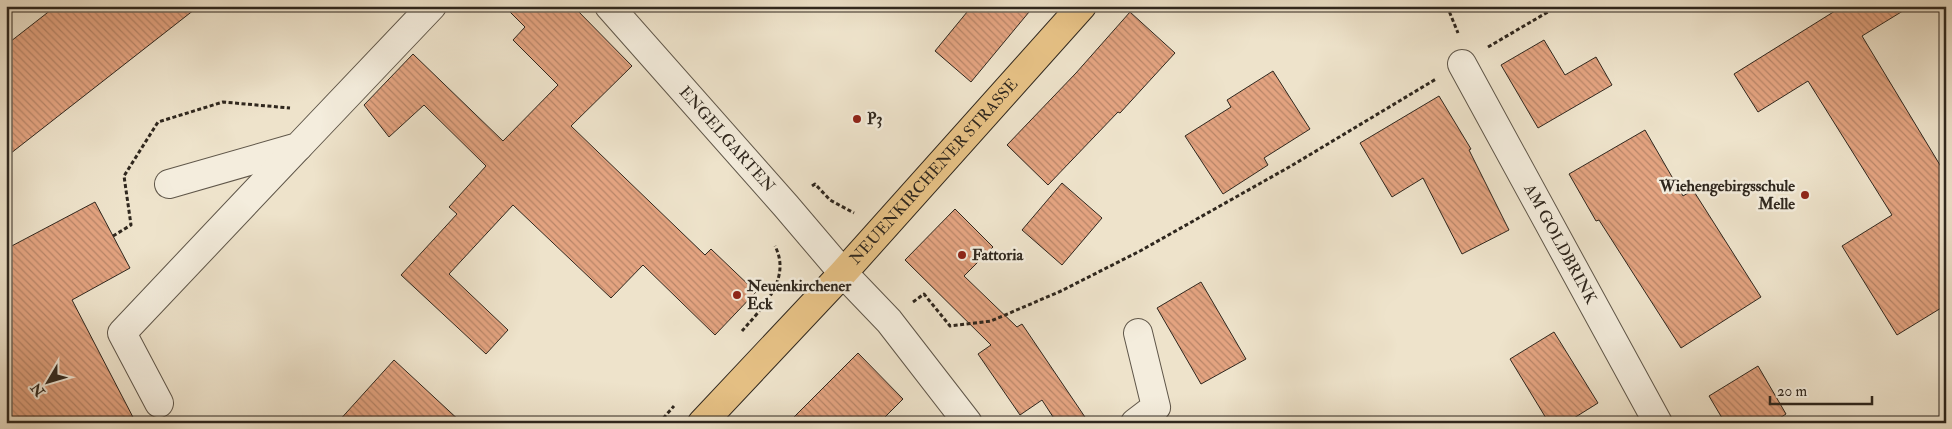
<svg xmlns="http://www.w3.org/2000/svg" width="1952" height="429" font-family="'IM FELL Double Pica',serif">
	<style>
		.building { fill: url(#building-back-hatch); stroke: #2f271e }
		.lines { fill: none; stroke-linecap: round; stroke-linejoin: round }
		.minor-casing { stroke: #5f5649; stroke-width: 30 }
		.major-casing { stroke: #2f271e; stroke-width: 30 }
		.path { stroke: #2f271e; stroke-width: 3; stroke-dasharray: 4 2.5; stroke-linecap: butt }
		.minor { stroke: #f4eddd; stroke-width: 28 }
		.major { stroke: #e7c286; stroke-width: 28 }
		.poi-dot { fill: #8f2418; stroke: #f4eddd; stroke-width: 2 }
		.labels { text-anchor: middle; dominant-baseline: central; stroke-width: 5; stroke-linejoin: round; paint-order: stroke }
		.poi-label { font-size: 16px; font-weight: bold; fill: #2f271e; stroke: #f4eddd; text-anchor: start }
		.street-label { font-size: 16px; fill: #2f271e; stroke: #f4eddd }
	</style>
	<defs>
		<pattern id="building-back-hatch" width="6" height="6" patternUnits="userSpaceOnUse" patternTransform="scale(1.25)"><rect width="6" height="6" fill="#e3a380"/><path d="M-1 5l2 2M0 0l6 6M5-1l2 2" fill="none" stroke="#b88568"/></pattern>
	</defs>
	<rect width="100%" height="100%" fill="#eee3cb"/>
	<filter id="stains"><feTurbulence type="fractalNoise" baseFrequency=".004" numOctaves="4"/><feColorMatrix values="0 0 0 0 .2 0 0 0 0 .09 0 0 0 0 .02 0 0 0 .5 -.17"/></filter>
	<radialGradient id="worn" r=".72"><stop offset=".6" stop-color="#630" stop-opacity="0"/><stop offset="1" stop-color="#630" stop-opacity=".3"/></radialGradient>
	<g class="building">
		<path d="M56,6h143l-193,151v-112z"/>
		<path d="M504,6h69l59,60 -61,60 134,129 6,-6 45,43 -41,43 -72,-70 -32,33 -98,-93 -64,69 59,56 -22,24 -85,-79 56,-61 -8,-7 37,-41 -62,-61 -35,32 -25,-32 49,-51 90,87 55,-56 -45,-45 12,-13z"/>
		<path d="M972,6h62l-63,76 -36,-31z"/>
		<path d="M1843,6h68l-49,30 84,139v130l-49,30 -55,-89 50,-31 -84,-134 -50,31 -24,-38z"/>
		<path d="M1130,12l45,41 -55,60 -2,-1 -70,73 -41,-40 69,-72z"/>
		<path d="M1544,40l21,35 31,-18 16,28 -74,43 -37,-63z"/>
		<path d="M1273,71l37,58 -46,29 4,7 -45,29 -38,-58 46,-29 -4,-7z"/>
		<path d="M1439,96l32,53 -2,1 40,80 -47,24 -39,-76 -31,19 -32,-54z"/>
		<path d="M1645,130l38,66 10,-6 68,107 -80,51 -82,-128 -3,1 -27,-47z"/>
		<path d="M1062,183l40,35 -40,47 -40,-35z"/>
		<path d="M95,202l35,66 -58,32 64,123h-130v-174z"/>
		<path d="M955,209l38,38 -29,29 53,51 5,-3 67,99h-32l-15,-23 -22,15 -42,-61 13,-9 -86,-85z"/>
		<path d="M1201,282l45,77 -45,25 -44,-76z"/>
		<path d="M1554,332l44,71 -32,20h-17l-39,-64z"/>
		<path d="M858,353l45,46 -24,24h-91z"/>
		<path d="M394,360l68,63h-125z"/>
		<path d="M1758,366l28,48 -14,9h-47l-16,-27z"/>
	</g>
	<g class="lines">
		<defs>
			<g id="minor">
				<path id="s1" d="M609,6l177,200 57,67 46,48 79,102"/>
				<path id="s2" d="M1462,64l196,359"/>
				<path d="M169,184l129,-37 134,-141"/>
				<path d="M159,403l-37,-70 176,-186"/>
				<path d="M1135,423l21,-16 -18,-74"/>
			</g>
			<g id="major">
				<path id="s3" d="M702,423l141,-150 239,-267"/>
			</g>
		</defs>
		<use href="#minor" class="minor-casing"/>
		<use href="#major" class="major-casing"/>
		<g class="path">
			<path d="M1447,6l11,27"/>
			<path d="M1488,47l70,-41"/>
			<path d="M812,186l3,-2 15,16 24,13"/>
			<path d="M113,236l18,-11 -7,-49 34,-54 65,-20 67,6"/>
			<path d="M913,302l11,-8 26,32 41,-5 70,-30 79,-40 151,-85 145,-87"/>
			<path d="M742,331c20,-23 50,-52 33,-85"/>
			<path d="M659,423l15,-17"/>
		</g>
		<use href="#minor" class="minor"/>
		<use href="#major" class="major"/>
	</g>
	<g class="poi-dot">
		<circle cx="857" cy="119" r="5"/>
		<circle cx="1805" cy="195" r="5"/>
		<circle cx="962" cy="255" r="5"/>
		<circle cx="737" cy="295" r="5"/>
	</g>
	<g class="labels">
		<g class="poi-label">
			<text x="867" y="119">P3</text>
			<text x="1795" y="186" text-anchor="end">Wiehengebirgsschule<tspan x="1795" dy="18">Melle</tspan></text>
			<text x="972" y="255">Fattoria</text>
			<text x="747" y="286">Neuenkirchener<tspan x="747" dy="18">Eck</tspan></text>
		</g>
		<g class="street-label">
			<text stroke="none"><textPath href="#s1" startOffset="178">ENGELGARTEN</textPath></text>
			<text stroke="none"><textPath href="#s3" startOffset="342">NEUENKIRCHENER STRASSE</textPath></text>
			<text stroke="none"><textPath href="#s2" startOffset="205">AM GOLDBRINK</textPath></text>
		</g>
	</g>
	<rect width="1952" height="429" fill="none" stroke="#eee3cb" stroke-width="25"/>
	<rect x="8" y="8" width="1937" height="414" fill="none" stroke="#2f271e" stroke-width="2.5"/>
	<rect x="12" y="12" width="1927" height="404" fill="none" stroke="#2f271e"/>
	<g transform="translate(48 382) rotate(232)" stroke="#f4eddd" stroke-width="4" paint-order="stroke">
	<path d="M0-4L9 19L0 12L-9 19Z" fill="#2f271e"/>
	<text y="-8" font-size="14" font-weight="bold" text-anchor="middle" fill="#2f271e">N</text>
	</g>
	<path d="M1770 396v8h102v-8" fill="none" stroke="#2f271e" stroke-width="2.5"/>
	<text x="1777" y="396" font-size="15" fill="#2f271e" stroke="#f4eddd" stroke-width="4" paint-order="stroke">20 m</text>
	<rect width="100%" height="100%" filter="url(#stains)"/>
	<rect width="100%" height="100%" fill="url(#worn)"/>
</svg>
